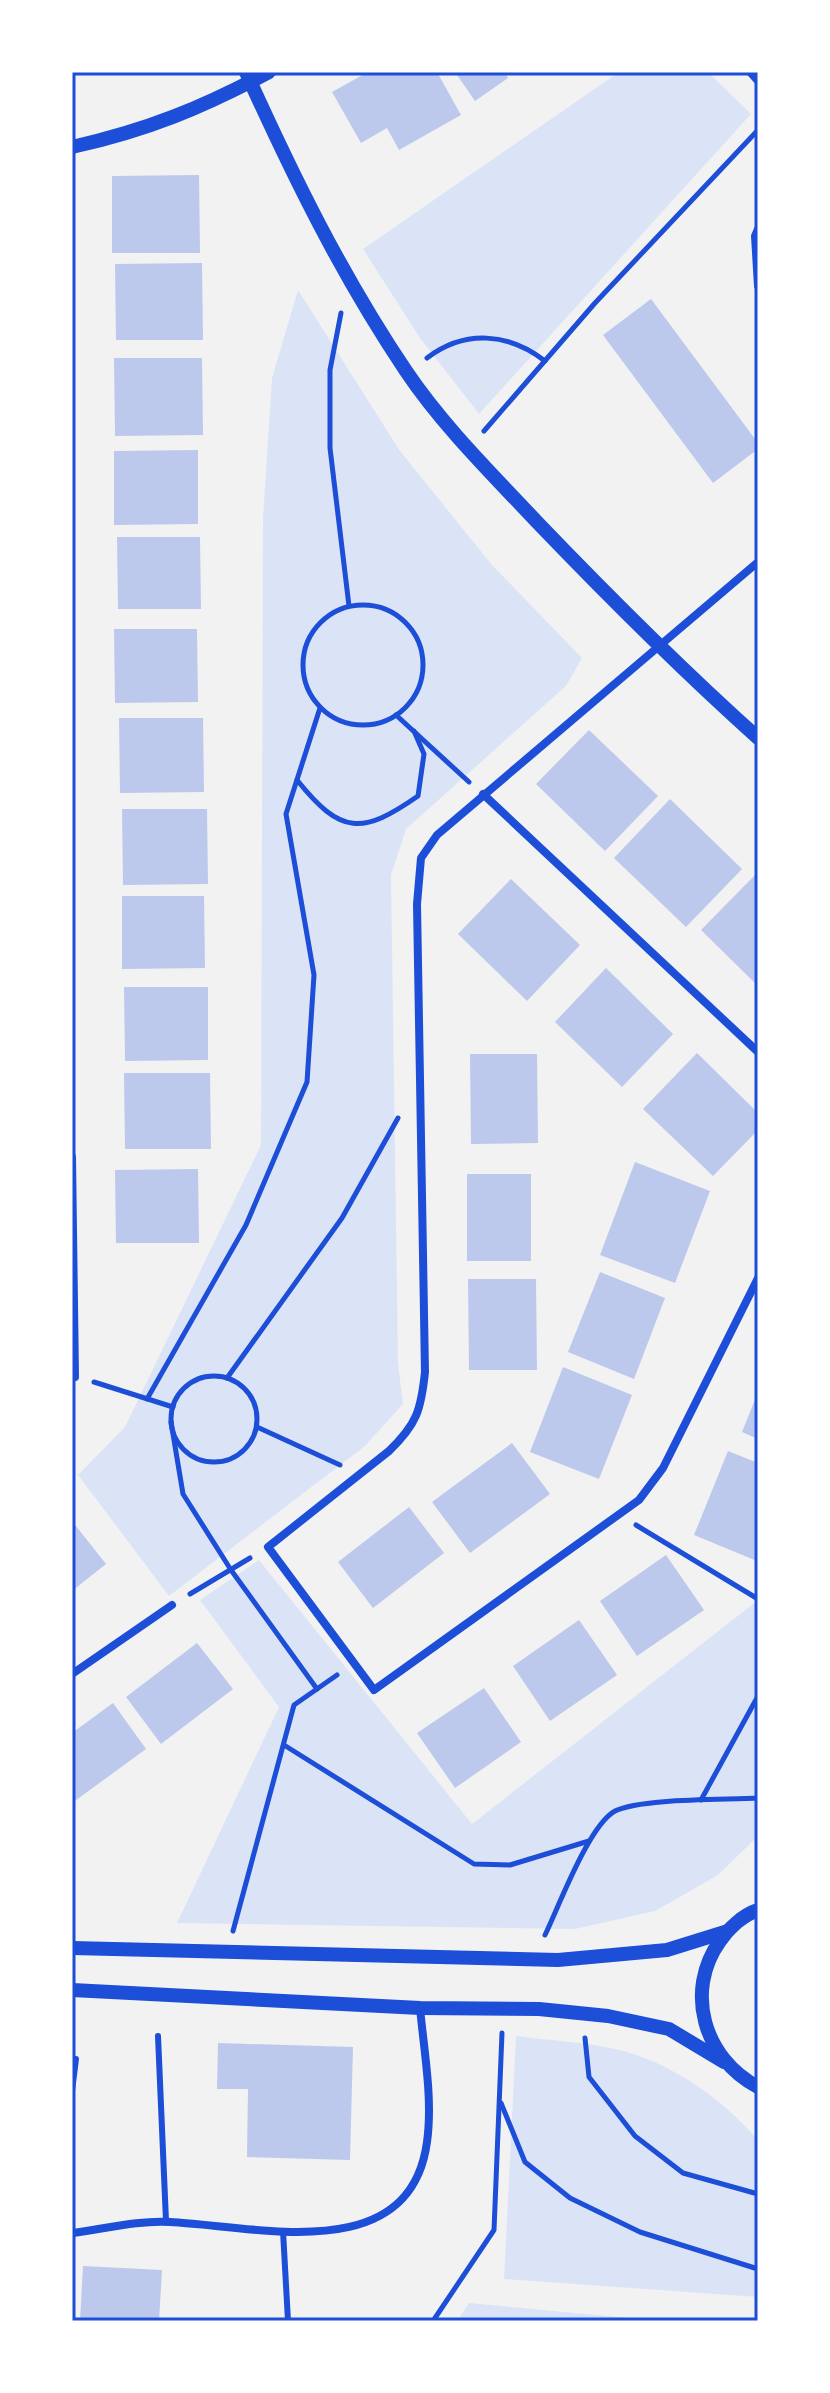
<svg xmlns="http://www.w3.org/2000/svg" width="830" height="2393" font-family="'Work Sans',sans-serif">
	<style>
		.green { fill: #dbe4f7 }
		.building { fill: #bdc9ec }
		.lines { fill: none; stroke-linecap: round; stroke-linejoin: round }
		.path { stroke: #1d4ed8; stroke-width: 5 }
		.service { stroke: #1d4ed8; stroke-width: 6 }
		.minor { stroke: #1d4ed8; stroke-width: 8 }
		.tertiary { stroke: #1d4ed8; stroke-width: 14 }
		.neatline { fill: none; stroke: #1d4ed8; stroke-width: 3 }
	</style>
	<rect width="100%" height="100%" fill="#f2f2f2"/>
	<g class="green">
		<path d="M619,72h89l43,42 -272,300 -59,-76 -57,-89z"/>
		<path d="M298,290l102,161 92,114 90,93 -16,28 -160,143 -15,46 7,488 5,41 -38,42 -196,150 -91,-121 47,-48 136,-282 2,-627 9,-140z"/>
		<path d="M259,1560l213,264 286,-224v236l-40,39 -63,36 -80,18 -398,-6 102,-216 -79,-107z"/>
		<path d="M516,2036c36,5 76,6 111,16 51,15 97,49 131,88v157l-254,-18z"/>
		<path d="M469,2303l193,18h-205z"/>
	</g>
	<g class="building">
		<path d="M368,72h69l24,43 -62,35 -12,-22 -26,15 -29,-51z"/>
		<path d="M455,72h49l4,6 -33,23z"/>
		<path d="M199,175l1,78h-88v-77z"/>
		<path d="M202,263l1,77h-87l-1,-76z"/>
		<path d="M651,299l107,144v6l-45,34 -110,-148z"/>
		<path d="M114,358h88l1,77 -88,1z"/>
		<path d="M198,450v74l-84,1v-74z"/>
		<path d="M117,537h83l1,72h-83z"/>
		<path d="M114,629h83l1,73 -83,1z"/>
		<path d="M119,718h84l1,74 -84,1z"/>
		<path d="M589,730l69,66 -53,55 -69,-67z"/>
		<path d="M670,799l72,70 -56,58 -72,-69z"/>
		<path d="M122,809h85l1,75 -85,1z"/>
		<path d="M756,874l2,2v110l-57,-56z"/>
		<path d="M511,879l69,66 -53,56 -69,-67z"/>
		<path d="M122,896h82l1,72 -83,1z"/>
		<path d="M606,968l67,66 -51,53 -67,-65z"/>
		<path d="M124,987h84v73l-83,1z"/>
		<path d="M697,1053l61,60v17l-45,46 -70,-67z"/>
		<path d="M470,1054h67l1,89 -67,1z"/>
		<path d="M124,1073h86l1,76h-86z"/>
		<path d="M635,1162l75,29 -35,92 -75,-28z"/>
		<path d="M198,1169l1,74h-83l-1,-73z"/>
		<rect x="467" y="1174" width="64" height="87"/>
		<path d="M600,1272l65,26 -31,81 -66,-27z"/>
		<path d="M468,1279h68l1,91h-68z"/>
		<path d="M563,1367l69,28 -33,84 -69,-27z"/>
		<path d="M758,1392v47l-16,-7z"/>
		<path d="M512,1443l38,51 -80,59 -38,-51z"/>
		<path d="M728,1451l30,12 -1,98 -63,-26z"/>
		<path d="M409,1507l35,46 -71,55 -35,-46z"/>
		<path d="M72,1521l34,43 -34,27z"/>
		<path d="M666,1555l38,55 -67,46 -37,-55z"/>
		<path d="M579,1620l38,55 -67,46 -37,-55z"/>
		<path d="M197,1643l36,46 -72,55 -35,-47z"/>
		<path d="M484,1688l37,54 -66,46 -38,-55z"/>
		<path d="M113,1703l33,46 -74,54v-70z"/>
		<path d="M218,2043l135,4 -3,113 -103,-3 1,-68h-31z"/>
		<path d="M83,2266l79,4 -3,51h-79z"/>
	</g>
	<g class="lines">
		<g class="path">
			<path d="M748,72l10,11"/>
			<path d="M341,313l-11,57v78l19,158"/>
			<path d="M427,358c38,-29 82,-25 118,3"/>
			<path d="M484,431l111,-128 163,-173"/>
			<circle cx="363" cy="665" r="60"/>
			<path d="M396,715l73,67"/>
			<path d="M297,780c44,55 65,55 121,16l6,-42 -10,-23"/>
			<circle cx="214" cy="1419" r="43"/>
			<path d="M227,1378l115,-160 56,-100"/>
			<path d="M94,1382l79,25"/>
			<path d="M147,1399l99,-174 61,-143 7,-107 -28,-161 34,-106"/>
			<path d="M171,1422l12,72 48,76 86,119"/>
			<path d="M257,1427l83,38"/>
			<path d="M636,1525l122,74"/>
			<path d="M190,1594l60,-36"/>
			<path d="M284,1745l190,119 36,1 79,-24"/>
			<path d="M701,1800l57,-104"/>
			<path d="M233,1931l61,-226 43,-30"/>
			<path d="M545,1935c14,-29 44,-110 70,-124 26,-13 111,-11 143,-13"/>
			<path d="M585,2038l4,39 46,59 48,37 75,21"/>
			<path d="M501,2103l24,59 45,36 70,34 118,37"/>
			<path d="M433,2321l61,-91 8,-197"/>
		</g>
		<g class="service">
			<path d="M158,2036l8,185"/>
			<path d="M72,2059h4l-4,32"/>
			<path d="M283,2231l5,90"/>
		</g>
		<g class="minor">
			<path d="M758,229l-3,7 3,50"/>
			<path d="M758,562l-321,273 -16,23 -4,46 8,468c-4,38 -8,52 -36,79l-121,96 106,143 265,-190 24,-32 95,-190"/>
			<path d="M483,794l275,258"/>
			<path d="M72,1157l3,220"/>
			<path d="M72,1674l100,-69"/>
			<path d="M73,2233c31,-4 66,-13 97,-11 86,4 240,46 257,-80 6,-43 -3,-91 -7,-134"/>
		</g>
		<g class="tertiary">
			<path d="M246,72c47,104 96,204 160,299 37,55 86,103 131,151 72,75 144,147 221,216"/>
			<path d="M72,147c76,-17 129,-39 197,-75"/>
			<path d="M758,1910c-15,5 -29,18 -38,31 -36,50 -16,118 38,146"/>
			<path d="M72,1948l486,12 109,-10 61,-19"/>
			<path d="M72,1990l348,18 119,1 69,7 61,13 55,33"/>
		</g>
	</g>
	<rect width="830" height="2393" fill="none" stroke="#ffffff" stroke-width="148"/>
	<rect x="74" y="74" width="682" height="2245" class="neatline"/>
</svg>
